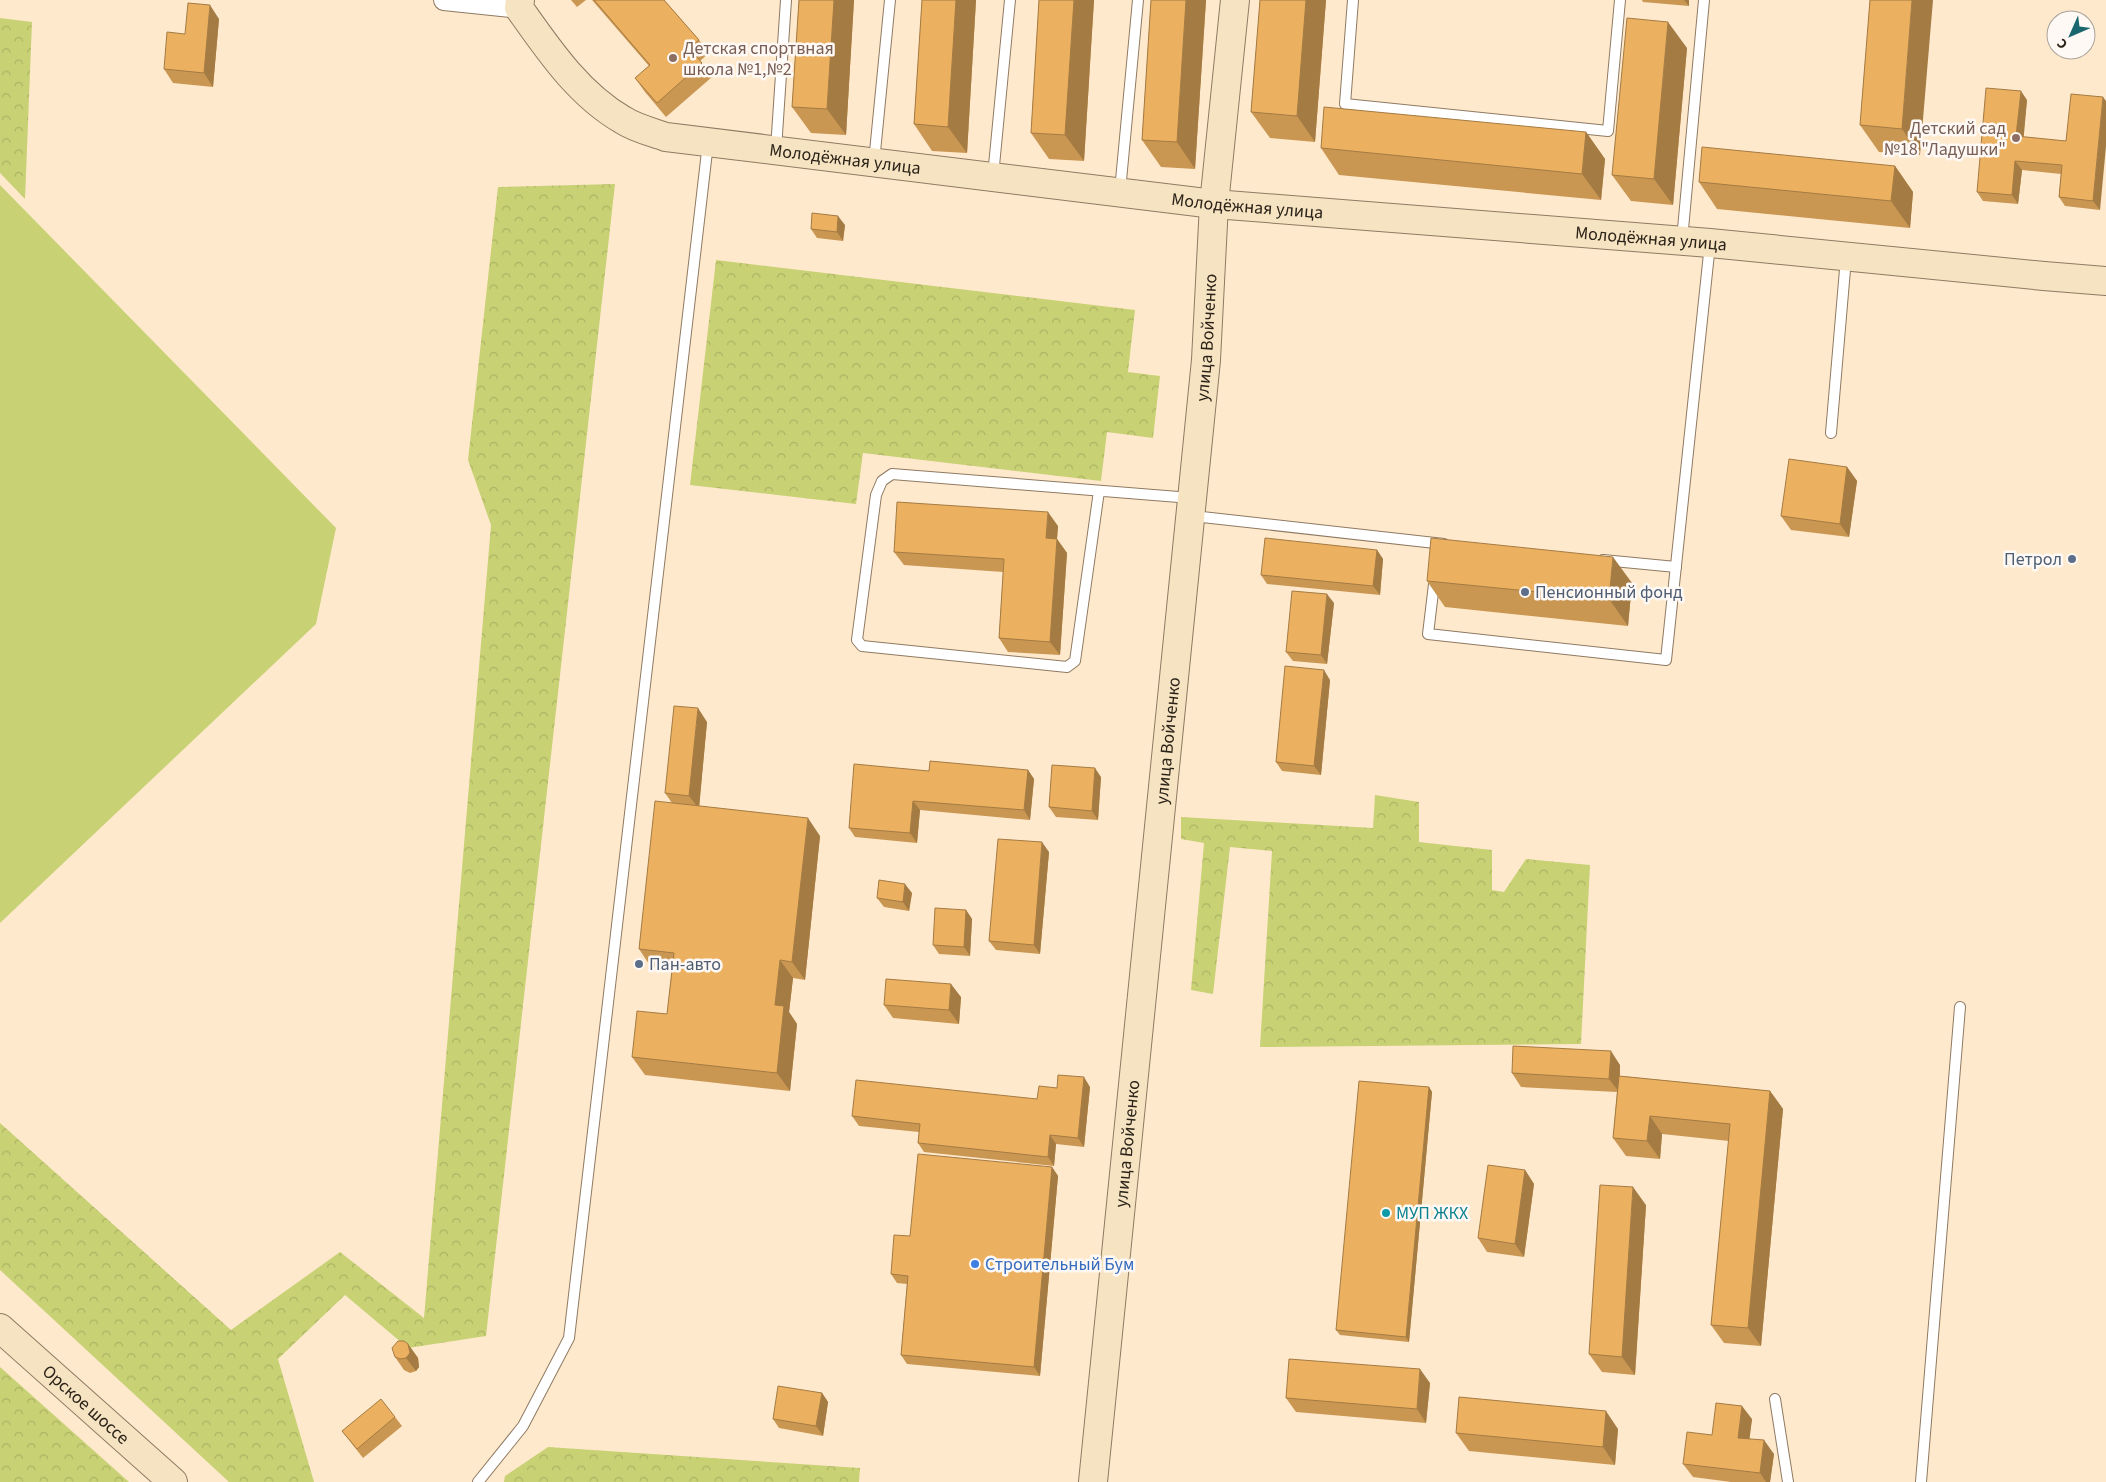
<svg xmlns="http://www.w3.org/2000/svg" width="2106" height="1482" font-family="'Source Sans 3',sans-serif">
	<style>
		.forest { fill: url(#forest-crowns) }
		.garden { fill: #c8d174 }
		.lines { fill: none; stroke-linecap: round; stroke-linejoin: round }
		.lane-casing { stroke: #8e7a62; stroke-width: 12 }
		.street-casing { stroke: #8e7a62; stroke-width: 22 }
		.secondary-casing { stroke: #8e7a62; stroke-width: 30 }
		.lane { stroke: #fff; stroke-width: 10 }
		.street { stroke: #fff; stroke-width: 20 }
		.secondary { stroke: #f6e3c1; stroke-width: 28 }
		.wall { fill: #ca9753 }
		.shaded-wall { fill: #a47b43 }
		.building { fill: #ebb060; stroke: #a47b43 }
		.education-dot { fill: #8d6e63; stroke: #fef9f4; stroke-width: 2 }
		.service-dot { fill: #5c6f8a; stroke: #fef9f4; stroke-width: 2 }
		.culture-dot { fill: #0f9aa8; stroke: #fef9f4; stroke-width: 2 }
		.shop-dot { fill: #3f7fe0; stroke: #fef9f4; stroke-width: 2 }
		.labels { text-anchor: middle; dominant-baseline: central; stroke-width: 5; stroke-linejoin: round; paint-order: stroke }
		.education-label { font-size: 18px; fill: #785e54; stroke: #fef9f4; text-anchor: start }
		.street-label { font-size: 18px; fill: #2b2319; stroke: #fef9f4 }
		.service-label { font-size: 18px; fill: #4e5e75; stroke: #fef9f4; text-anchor: start }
		.culture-label { font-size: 18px; fill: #0d838f; stroke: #fef9f4; text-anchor: start }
		.shop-label { font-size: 18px; fill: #366cbe; stroke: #fef9f4; text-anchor: start }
	</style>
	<defs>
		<pattern id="forest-crowns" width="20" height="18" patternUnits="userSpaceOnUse" patternTransform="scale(1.25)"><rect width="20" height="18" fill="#c8d174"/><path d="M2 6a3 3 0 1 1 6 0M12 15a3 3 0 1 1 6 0" fill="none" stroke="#acb364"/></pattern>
	</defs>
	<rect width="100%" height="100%" fill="#ffe9cd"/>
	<g class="forest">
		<path d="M0,18l32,4 -7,177 -25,-26z"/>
		<path d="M615,184l-129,1152 -78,12 -63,-53 -67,64 36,123h-85l-229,-212v-147l231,207 109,-78 84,66 67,-793 -23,-65 30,-273z"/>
		<path d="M716,260l419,50 -7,62 32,4 -7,62 -46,-6 -6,49 -238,-28 -7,51 -166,-19z"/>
		<path d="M1375,795l44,7v40l73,8v40l12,2 22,-33 64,6 -9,179 -321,3 12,-196 -42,-4 -17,147 -22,-4 13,-147 -23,-4v-22l192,11z"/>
		<path d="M0,1367l129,115h-129z"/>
		<path d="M548,1447l312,21 -1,14h-355l1,-6z"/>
	</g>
	<path class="garden" d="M0,185l336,343 -20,96 -316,299z"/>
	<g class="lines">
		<defs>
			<g id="lane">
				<path d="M1353,0l-8,104 263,27 12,-131"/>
				<path d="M776,149l10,-149"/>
				<path d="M874,162l16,-162"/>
				<path d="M993,176l17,-176"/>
				<path d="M1120,191l18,-191"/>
				<path d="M1682,240l22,-240"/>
				<path d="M1831,433l15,-175"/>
				<path d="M1099,491l-24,170 -8,6 -205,-21 -5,-6 19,-145 6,-14 10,-7 299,24"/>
				<path d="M1193,516l251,28"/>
				<path d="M1603,560l73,7"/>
				<path d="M1435,576l-7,58 238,26 44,-416"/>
				<path d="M1775,1399l13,83"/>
				<path d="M478,1482l45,-56 46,-88 139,-1195"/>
				<path d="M1921,1482l39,-475"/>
			</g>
			<path id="street" d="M444,0l75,8"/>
			<g id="secondary">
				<path id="s1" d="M520,0l-1,8c29,41 59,86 104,112 12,8 29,12 43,17l548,67 496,39 334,33 62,5"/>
				<path id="s2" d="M0,1328l173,154"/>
				<path id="s3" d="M1093,1482l113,-1122 8,-156 21,-204"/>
			</g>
		</defs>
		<use href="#lane" class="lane-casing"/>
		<use href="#street" class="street-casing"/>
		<use href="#secondary" class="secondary-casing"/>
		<use href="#lane" class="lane"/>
		<use href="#street" class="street"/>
		<use href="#secondary" class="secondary"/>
	</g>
	<g class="wall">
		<path d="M571,0h15l-9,7z"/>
		<path d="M592,0h72l35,40 10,13 -9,8 12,16 -46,40 -21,-25 -10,-14 14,-12z"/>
		<path d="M799,0h55l-8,135 -35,-2 -19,-26z"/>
		<path d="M922,0h54l-9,153 -35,-2 -18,-27z"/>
		<path d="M1039,0h55l-10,161 -35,-2 -18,-26z"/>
		<path d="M1151,0h55l-11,169 -34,-2 -19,-27z"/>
		<path d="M1260,0h66l-11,142 -45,-4 -19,-26z"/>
		<path d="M1642,0h47v6l-46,-4z"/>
		<path d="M1870,0l50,155 -41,-3 -19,-27z"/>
		<path d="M219,19l-6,68 -40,-4 -9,-14 21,-35z"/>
		<path d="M1687,48l-14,157 -42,-4 -19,-26z"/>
		<path d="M2027,100l-4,37 43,4 34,69 -35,-4 -6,-9 2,-23 -39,-4 -4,34 -35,-3 -6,-9z"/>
		<path d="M1586,132l19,27 -4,41 -262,-25 -18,-27z"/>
		<path d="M1895,166l18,26 -3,36 -193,-19 -18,-27z"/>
		<path d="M845,225l-2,16 -26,-3 -6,-9z"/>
		<path d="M1847,467l10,14 -8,56 -58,-7 -10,-14z"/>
		<path d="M1058,526l-1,13 10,14 -7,102 -52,-3 -9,-14 4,-66 -99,-7 -10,-13z"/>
		<path d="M1377,550l6,9 -3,36 -113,-11 -6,-9z"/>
		<path d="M1427,581l205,2 -4,43 -183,-19z"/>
		<path d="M1334,603l-7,61 -34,-3 -7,-9z"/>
		<path d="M1330,680l-9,95 -39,-4 -6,-9z"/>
		<path d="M707,722l-8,84 121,30 -15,144 -12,-2 -4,34 8,12 -7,67 -145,-16 -13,-18 35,-43 5,-45 -21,-2 -12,-18 33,-146 -7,-10z"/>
		<path d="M1028,770l6,9 -4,41 -110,-10 -3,33 -62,-6 -6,-9 80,-57z"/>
		<path d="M1101,777l-3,43 -42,-3 -7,-10z"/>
		<path d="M1049,852l-9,102 -44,-4 -7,-9z"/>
		<path d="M912,893l-3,18 -25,-4 -7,-9z"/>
		<path d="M966,910l6,9 -2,37 -31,-2 -6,-9z"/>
		<path d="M961,997l-2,27 -66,-6 -9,-13z"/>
		<path d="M1620,1065v11l150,15 13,18 -22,237 -37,-3 -13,-18 18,-184 -67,-7 -2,25 -34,-3 -13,-18 4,-46 -96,-5 -9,-14z"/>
		<path d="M1090,1087l-6,60 -28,-3 -2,22 -130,-14 -6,-9 1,-11 -60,-6 -7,-10 185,-17 20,-11z"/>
		<path d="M1429,1087l3,5 -23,250 -69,-7 -4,-5z"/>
		<path d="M1052,1167l6,9 -18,200 -133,-12 -6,-9 6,-71 -10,-1 -6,-9 19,-38z"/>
		<path d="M1525,1170l9,14 -10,73 -37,-5 -9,-14z"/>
		<path d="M1646,1205l-11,170 -33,-3 -13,-18z"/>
		<path d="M408,1344l10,14 1,9 -3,4 -6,2 -6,-3 -9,-13z"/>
		<path d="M1430,1383l-4,40 -130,-11 -10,-14z"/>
		<path d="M822,1393l6,9 -5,34 -44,-8 -6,-9z"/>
		<path d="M395,1417l7,9 -39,32 -21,-27z"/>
		<path d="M1752,1419l-3,20 25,15 -4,28h-39l-38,-5 -10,-13 29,-29z"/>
		<path d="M1618,1429l-3,36 -146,-14 -13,-18z"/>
	</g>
	<g class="shaded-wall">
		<path d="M834,0h20l-8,135 -19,-26z"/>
		<path d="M956,0h20l-9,153 -19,-26z"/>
		<path d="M1074,0h20l-10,161 -19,-26z"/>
		<path d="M1186,0h20l-11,169 -18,-27z"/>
		<path d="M1306,0h20l-11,142 -18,-26z"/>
		<path d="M1684,0h5v6z"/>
		<path d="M1912,0h21l-13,155 -18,-26z"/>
		<path d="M210,5l9,14 -6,68 -9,-14z"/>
		<path d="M1668,22l19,26 -14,157 -19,-26z"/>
		<path d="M2021,91l6,9 -4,45 -7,-9z"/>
		<path d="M2103,97l3,4v45l-6,64 -7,-9z"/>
		<path d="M1586,132l19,27 -4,41 -19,-26z"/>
		<path d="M2015,161l7,9 -4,34 -6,-9z"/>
		<path d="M1895,166l18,26 -3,36 -19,-27z"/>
		<path d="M838,216l7,9 -2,16 -6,-9z"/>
		<path d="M1847,467l10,14 -8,56 -9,-13z"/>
		<path d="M1048,512l10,14 -2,26 -10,-14z"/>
		<path d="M1057,539l10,14 -7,102 -10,-13z"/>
		<path d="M1377,550l6,9 -3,36 -7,-9z"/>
		<path d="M1613,557l19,26 -4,43 -19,-27z"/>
		<path d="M1327,594l7,9 -7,61 -6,-9z"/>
		<path d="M1324,670l6,10 -9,95 -7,-9z"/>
		<path d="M698,708l9,14 -8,87 -10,-13z"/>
		<path d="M1095,768l6,9 -3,43 -6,-9z"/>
		<path d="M1028,770l6,9 -4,41 -6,-10z"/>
		<path d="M913,801l7,9 -3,33 -7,-10z"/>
		<path d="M808,818l12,18 -15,144 -13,-18z"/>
		<path d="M1042,842l7,10 -9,102 -6,-9z"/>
		<path d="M905,884l7,9 -3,18 -6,-9z"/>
		<path d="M966,910l6,9 -2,37 -6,-9z"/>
		<path d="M780,960l13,18 -4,34 8,12 -7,67 -13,-18 -2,-68z"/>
		<path d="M951,984l10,13 -2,27 -10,-14z"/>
		<path d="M1611,1051l9,14 -1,27 -10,-13z"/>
		<path d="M1084,1077l6,10 -6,60 -6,-9z"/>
		<path d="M1429,1087l3,5 -23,250 -3,-5z"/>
		<path d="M1770,1091l13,18 -22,237 -13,-18z"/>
		<path d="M1650,1116l12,18 -2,25 -13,-18z"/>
		<path d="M1050,1135l6,9 -2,22 -6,-9z"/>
		<path d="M1052,1167l6,9 -18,200 -6,-9z"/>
		<path d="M1525,1170l9,14 -10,73 -9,-13z"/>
		<path d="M1633,1187l13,18 -11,170 -13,-18z"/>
		<path d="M408,1344l10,14 1,9 -3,4 -10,-13z"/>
		<path d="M1420,1369l10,14 -4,40 -9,-14z"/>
		<path d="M822,1393l6,9 -5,34 -7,-10z"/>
		<path d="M1742,1406l10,13 -4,32 -10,-13z"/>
		<path d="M1606,1411l12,18 -3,36 -12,-18z"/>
		<path d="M1764,1440l10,14 -4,28h-4l-6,-9z"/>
	</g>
	<g class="building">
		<path d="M594,0h70l35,40 -10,8 13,15 -45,40 -22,-25 15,-13z"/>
		<path d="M799,0h35l-7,109 -35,-2z"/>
		<path d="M922,0h34l-8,127 -34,-3z"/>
		<path d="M1039,0h35l-9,135 -34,-2z"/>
		<path d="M1151,0h35l-9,142 -35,-2z"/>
		<path d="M1260,0h46l-9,116 -46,-4z"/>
		<path d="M1870,0h42l-10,129 -42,-4z"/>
		<path d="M188,3l22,2 -6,68 -40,-4 3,-37 18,2z"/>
		<path d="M1627,18l41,4 -14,157 -42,-4z"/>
		<path d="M1986,88l35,3 -5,45 50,5 5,-47 32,3 -10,104 -34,-4 3,-32 -47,-4 -3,34 -35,-3z"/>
		<path d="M1324,107l262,25 -4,42 -261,-26z"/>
		<path d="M1702,147l193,19 -4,35 -192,-19z"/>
		<path d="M812,213l26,3 -1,16 -26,-3z"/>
		<path d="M1789,459l58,8 -7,57 -59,-8z"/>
		<path d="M897,502l151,10 -2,26 11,1 -7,103 -51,-4 5,-79 -110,-7z"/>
		<path d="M1265,538l112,12 -4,36 -112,-11z"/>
		<path d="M1431,538l182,19 -4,42 -182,-18z"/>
		<path d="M1292,591l35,3 -6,61 -35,-3z"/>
		<path d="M1285,666l39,4 -10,96 -38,-4z"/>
		<path d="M674,706l24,2 -9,88 -24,-3z"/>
		<path d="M930,761l98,9 -4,40 -111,-9 -3,32 -61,-5 5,-64 75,7z"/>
		<path d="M1052,765l43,3 -3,43 -43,-4z"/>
		<path d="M655,801l153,17 -16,144 -12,-2 -5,45 9,1 -7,67 -145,-16 5,-46 30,3 7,-61 -35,-4z"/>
		<path d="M998,839l44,3 -8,103 -45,-4z"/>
		<path d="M879,880l26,4 -2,18 -26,-4z"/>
		<path d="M935,908l31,2 -2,37 -31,-2z"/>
		<path d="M886,979l65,5 -2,26 -65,-5z"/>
		<path d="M1513,1046l98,5 -2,28 -97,-6z"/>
		<path d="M1058,1075l26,2 -6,61 -28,-3 -2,22 -130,-14 2,-19 -68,-8 4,-36 181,19 2,-13 18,2z"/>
		<path d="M1619,1076l151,15 -22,237 -37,-3 19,-201 -80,-8 -3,25 -34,-3z"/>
		<path d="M1359,1081l70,6 -23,250 -70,-7z"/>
		<path d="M918,1154l134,13 -18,200 -133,-12 7,-79 -17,-2 3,-39 16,1z"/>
		<path d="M1488,1165l37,5 -10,74 -37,-6z"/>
		<path d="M1600,1185l33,2 -11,170 -33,-3z"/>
		<path d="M398,1341h6l4,3 2,9 -4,5 -6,1 -5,-2 -3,-9z"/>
		<path d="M1289,1359l131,10 -3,40 -131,-11z"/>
		<path d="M778,1386l44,7 -6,33 -43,-7z"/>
		<path d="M1459,1397l147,14 -3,36 -147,-14z"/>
		<path d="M381,1399l14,18 -38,32 -15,-18z"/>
		<path d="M1716,1403l26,3 -4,32 26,2 -4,33 -77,-9 4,-32 25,3z"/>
	</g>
	<g class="education-dot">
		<circle cx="673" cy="58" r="5"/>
		<circle cx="2016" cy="138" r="5"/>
	</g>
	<g class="service-dot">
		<circle cx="2072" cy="559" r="5"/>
		<circle cx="1525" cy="592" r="5"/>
		<circle cx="639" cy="964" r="5"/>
	</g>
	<circle class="culture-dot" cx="1386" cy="1213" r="5"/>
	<circle class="shop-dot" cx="975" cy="1264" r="5"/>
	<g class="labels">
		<g class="education-label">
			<text x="683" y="48">Детская спортвная<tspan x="683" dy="21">школа №1,№2</tspan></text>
			<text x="2006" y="128" text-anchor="end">Детский сад<tspan x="2006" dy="21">№18 "Ладушки"</tspan></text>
		</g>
		<g class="street-label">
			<text stroke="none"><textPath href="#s1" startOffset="389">Молодёжная улица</textPath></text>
			<text stroke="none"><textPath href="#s1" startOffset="794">Молодёжная улица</textPath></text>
			<text stroke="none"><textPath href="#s1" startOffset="1199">Молодёжная улица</textPath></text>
			<text stroke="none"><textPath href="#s3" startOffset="1150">улица Войченко</textPath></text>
			<text stroke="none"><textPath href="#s3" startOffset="745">улица Войченко</textPath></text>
			<text stroke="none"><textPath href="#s3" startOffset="340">улица Войченко</textPath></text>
			<text stroke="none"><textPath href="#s2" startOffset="115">Орское шоссе</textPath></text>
		</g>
		<g class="service-label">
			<text x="2062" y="559" text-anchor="end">Петрол</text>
			<text x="1535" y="592">Пенсионный фонд</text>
			<text x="649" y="964">Пан-авто</text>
		</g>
		<g class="culture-label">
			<text x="1396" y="1213">МУП ЖКХ</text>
		</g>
		<g class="shop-label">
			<text x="985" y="1264">Строительный Бум</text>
		</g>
	</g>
	<g transform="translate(2071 35) rotate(225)"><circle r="24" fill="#fef9f4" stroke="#aaa39c"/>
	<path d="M0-4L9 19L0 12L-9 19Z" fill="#1a666f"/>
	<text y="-8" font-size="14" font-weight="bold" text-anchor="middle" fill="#2b2319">С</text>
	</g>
</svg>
